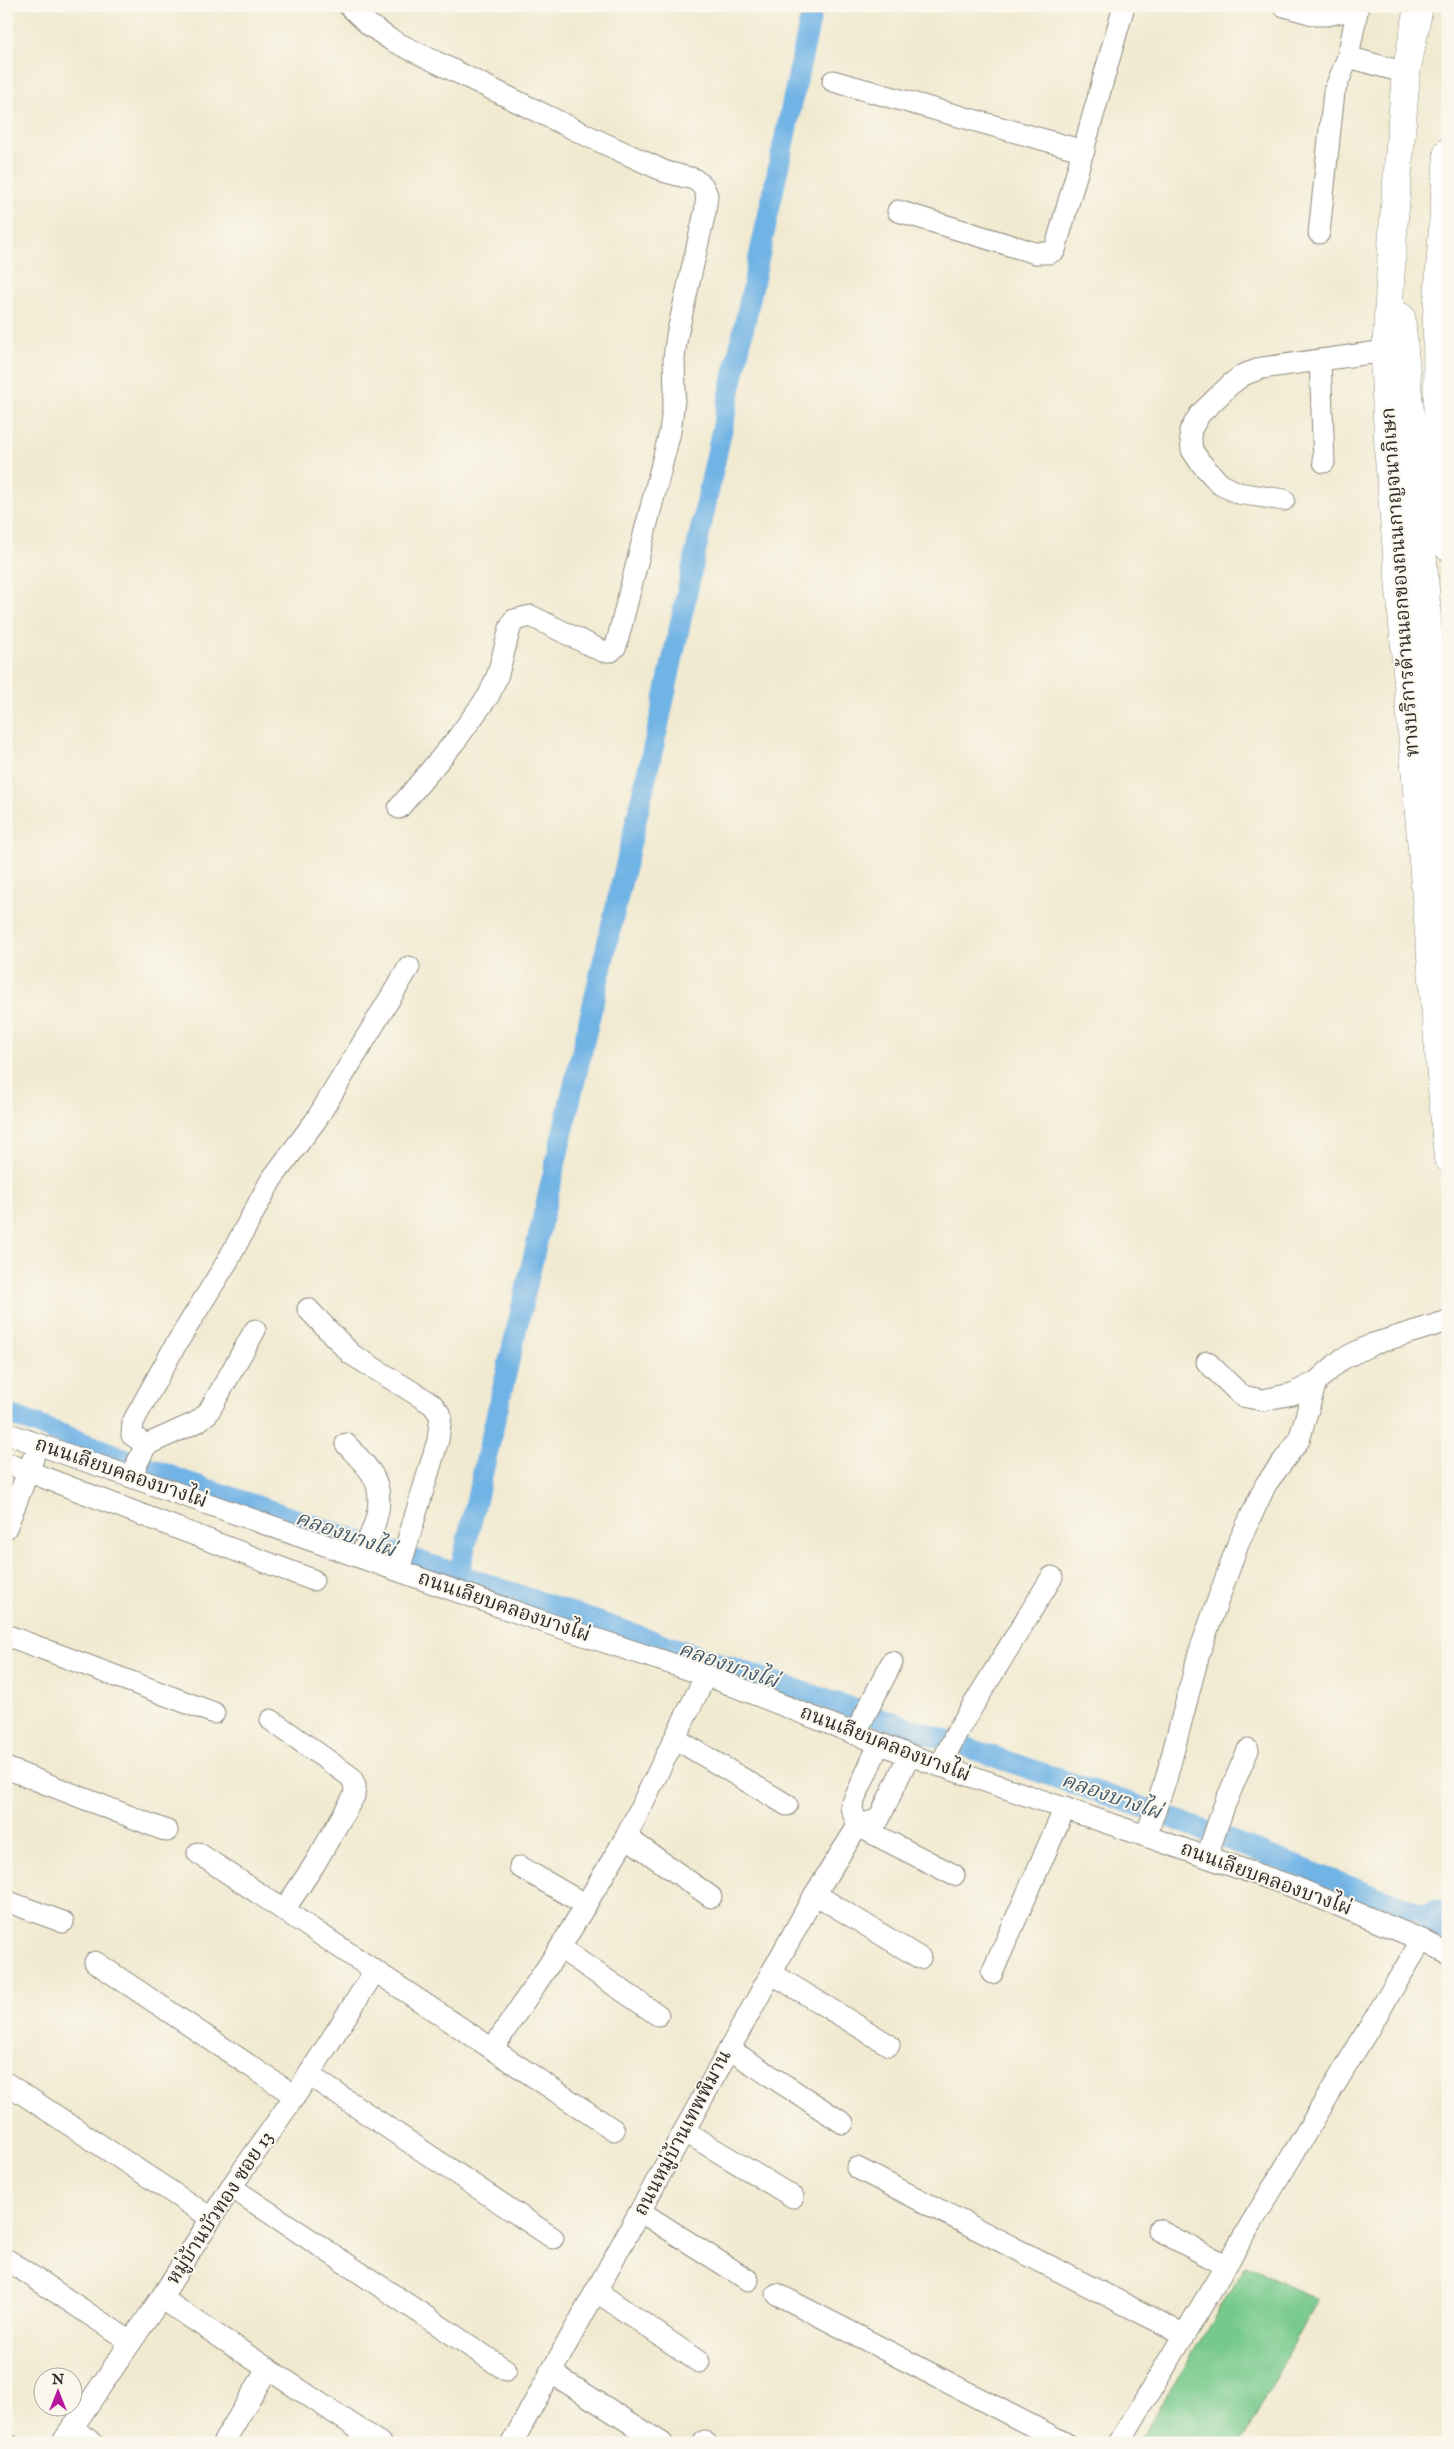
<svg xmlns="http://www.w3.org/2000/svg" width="1454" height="2449" font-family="'IM FELL English','Noto Serif Thai',serif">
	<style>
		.green { fill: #76c98b; stroke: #507a5b }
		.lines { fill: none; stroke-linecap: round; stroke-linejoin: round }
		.canal { stroke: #6fb3e5; stroke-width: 21 }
		.river { stroke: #6fb3e5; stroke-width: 38 }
		.minor-casing { stroke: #8e8a7e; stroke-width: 23 }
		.major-casing { stroke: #8e8a7e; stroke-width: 29 }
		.highway-casing { stroke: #8e8a7e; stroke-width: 29 }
		.minor { stroke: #fff; stroke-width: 21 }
		.major { stroke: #fff; stroke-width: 28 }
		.highway { stroke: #fff; stroke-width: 28 }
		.labels { text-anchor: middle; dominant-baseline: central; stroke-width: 4; stroke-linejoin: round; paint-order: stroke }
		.street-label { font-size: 20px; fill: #2b2b2b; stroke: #fbf7ec }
		.water-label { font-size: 21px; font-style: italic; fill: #435b6c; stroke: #fbf7ec }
	</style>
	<rect width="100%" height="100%" fill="#fbf7ec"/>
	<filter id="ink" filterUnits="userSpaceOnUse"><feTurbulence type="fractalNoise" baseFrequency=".02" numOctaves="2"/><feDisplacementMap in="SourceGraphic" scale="10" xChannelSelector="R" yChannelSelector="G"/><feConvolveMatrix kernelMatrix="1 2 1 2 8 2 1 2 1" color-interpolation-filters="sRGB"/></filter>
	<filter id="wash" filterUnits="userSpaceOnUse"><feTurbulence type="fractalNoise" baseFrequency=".0096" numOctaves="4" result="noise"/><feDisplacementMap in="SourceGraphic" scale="20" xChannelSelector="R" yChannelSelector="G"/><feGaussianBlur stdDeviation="1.12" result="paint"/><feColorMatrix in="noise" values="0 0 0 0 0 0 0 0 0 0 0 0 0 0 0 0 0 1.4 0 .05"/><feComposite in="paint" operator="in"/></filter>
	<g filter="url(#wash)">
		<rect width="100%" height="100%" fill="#f1ead1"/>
		<path class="green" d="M1246,2265l71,35 -76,143h-103z"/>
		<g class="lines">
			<g class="canal">
				<path d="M6,1413l181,69 961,327 287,110"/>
				<path d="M459,1574l199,-847 155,-721"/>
			</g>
			<path class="river" d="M1435,1919l13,6"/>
		</g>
	</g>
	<g filter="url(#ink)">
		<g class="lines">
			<defs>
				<g id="minor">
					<path d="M349,6l19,18 23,16 197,96 78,36 28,7 9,7 4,9 -2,17 -28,123 -3,23 1,34 -5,40 -54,214 -5,5h-9l-71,-35 -17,4 -4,8 -12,46 -9,21 -33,45 -57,68"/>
					<path d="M1284,6l32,9h11l30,-6"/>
					<path d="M1358,6l-10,51 58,16"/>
					<path d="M833,81l251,70"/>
					<path d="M898,211l137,42h14l6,-3 69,-244"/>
					<path d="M1319,233l15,-141 14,-35"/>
					<path d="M1320,360l4,102"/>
					<path d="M1284,500l-46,-7 -18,-9 -20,-22 -8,-12 -2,-19 10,-17 31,-30 12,-9 19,-7 124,-17"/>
					<path d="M308,1309l43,45 81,50 9,12 -3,24 -39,130"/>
					<path d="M1207,1362l35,34 21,4 29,-6 24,-12 26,-23 31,-15 75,-23"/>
					<path d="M6,1433l547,192 153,50 203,80 385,132 128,53 26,14"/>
					<path d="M346,1444c8,9 19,19 26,30 16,26 1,58 -12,82"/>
					<path d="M146,1445l-14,-10 1,-13 6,-11 36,-65 52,-84 44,-82 45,-60 93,-153"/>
					<path d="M6,1463l307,117"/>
					<path d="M131,1476l15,-31 51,-23 11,-9 47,-83"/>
					<path d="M6,1528l27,-69"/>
					<path d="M6,1635l208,78"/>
					<path d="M271,1720l80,57 4,9 -1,10 -40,69 -30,45"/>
					<path d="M855,1734l37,-72"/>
					<path d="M676,1739l111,66"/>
					<path d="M940,1766l18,-36 94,-153"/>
					<path d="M6,1768l161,63"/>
					<path d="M858,1826l96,49"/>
					<path d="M858,1826l-7,-19 28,-63"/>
					<path d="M1146,1836l20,-57 33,-126 39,-109 28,-60 33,-44 17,-58"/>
					<path d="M626,1837l85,60"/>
					<path d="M198,1853l416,277"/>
					<path d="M1207,1856l17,-50 24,-56"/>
					<path d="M520,1867l66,38"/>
					<path d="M815,1894l105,64"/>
					<path d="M6,1901l57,21"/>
					<path d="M560,1948l98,67"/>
					<path d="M95,1962l200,134"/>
					<path d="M771,1973l118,72"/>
					<path d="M992,1973l73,-165"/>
					<path d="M493,2048l67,-100 66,-111 80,-162"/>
					<path d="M729,2049l114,74"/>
					<path d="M309,2075l244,163"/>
					<path d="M6,2083l205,135"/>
					<path d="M684,2131l109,66"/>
					<path d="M857,2168l326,166"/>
					<path d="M231,2187l275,183"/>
					<path d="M641,2212l107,68"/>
					<path d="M1158,2230l67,35"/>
					<path d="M6,2259l125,83"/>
					<path d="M596,2291l103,71"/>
					<path d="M777,2294l288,149"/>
					<path d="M161,2298l219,145"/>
					<path d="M550,2372l112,71"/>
					<path d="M72,2428l21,15"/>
					<path d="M6,2442l1,1"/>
					<path d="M704,2442l2,1"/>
					<path d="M62,2443l99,-145 70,-111 64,-91 80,-125"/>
					<path d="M223,2443l45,-75"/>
					<path d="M512,2443l303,-549 43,-68 21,-7 30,-64"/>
					<path d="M1119,2443l303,-503"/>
				</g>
				<g id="major">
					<path d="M1419,6l-13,67 -13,158 -8,141 4,86 59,700"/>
					<path d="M1401,317l21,232 26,355"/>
				</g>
				<path id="highway" d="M1448,152l-11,164 1,149 10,82"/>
			</defs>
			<use href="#minor" class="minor-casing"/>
			<use href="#major" class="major-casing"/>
			<use href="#highway" class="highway-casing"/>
			<use href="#minor" class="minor"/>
			<use href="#major" class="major"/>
			<use href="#highway" class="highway"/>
		</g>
	</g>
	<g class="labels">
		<g class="street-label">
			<text transform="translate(1401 582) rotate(-94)">ทางบริการด้านนอกของถนนกาญจนาภิเษก</text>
			<text transform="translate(121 1473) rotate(19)">ถนนเลียบคลองบางไผ่</text>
			<text transform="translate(504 1607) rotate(19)">ถนนเลียบคลองบางไผ่</text>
			<text transform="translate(885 1744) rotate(21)">ถนนเลียบคลองบางไผ่</text>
			<text transform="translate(1266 1879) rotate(20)">ถนนเลียบคลองบางไผ่</text>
			<text transform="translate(683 2133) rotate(-62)">ถนนหมู่บ้านเทพพิมาน</text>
			<text transform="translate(220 2208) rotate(-57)">หมู่บ้านบัวทอง ซอย 13</text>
		</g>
		<g class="water-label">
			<text transform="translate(345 1535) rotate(19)">คลองบางไผ่</text>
			<text transform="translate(728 1666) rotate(19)">คลองบางไผ่</text>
			<text transform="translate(1111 1797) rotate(19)">คลองบางไผ่</text>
		</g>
	</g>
	<rect width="1454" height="2449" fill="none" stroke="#fbf7ec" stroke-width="25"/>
	<g transform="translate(58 2392)"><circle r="24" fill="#fbf7ec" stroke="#a8a59f"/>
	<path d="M0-4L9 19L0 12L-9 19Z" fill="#b5179e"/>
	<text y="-8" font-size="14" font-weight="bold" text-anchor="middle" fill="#2b2b2b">N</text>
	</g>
</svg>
